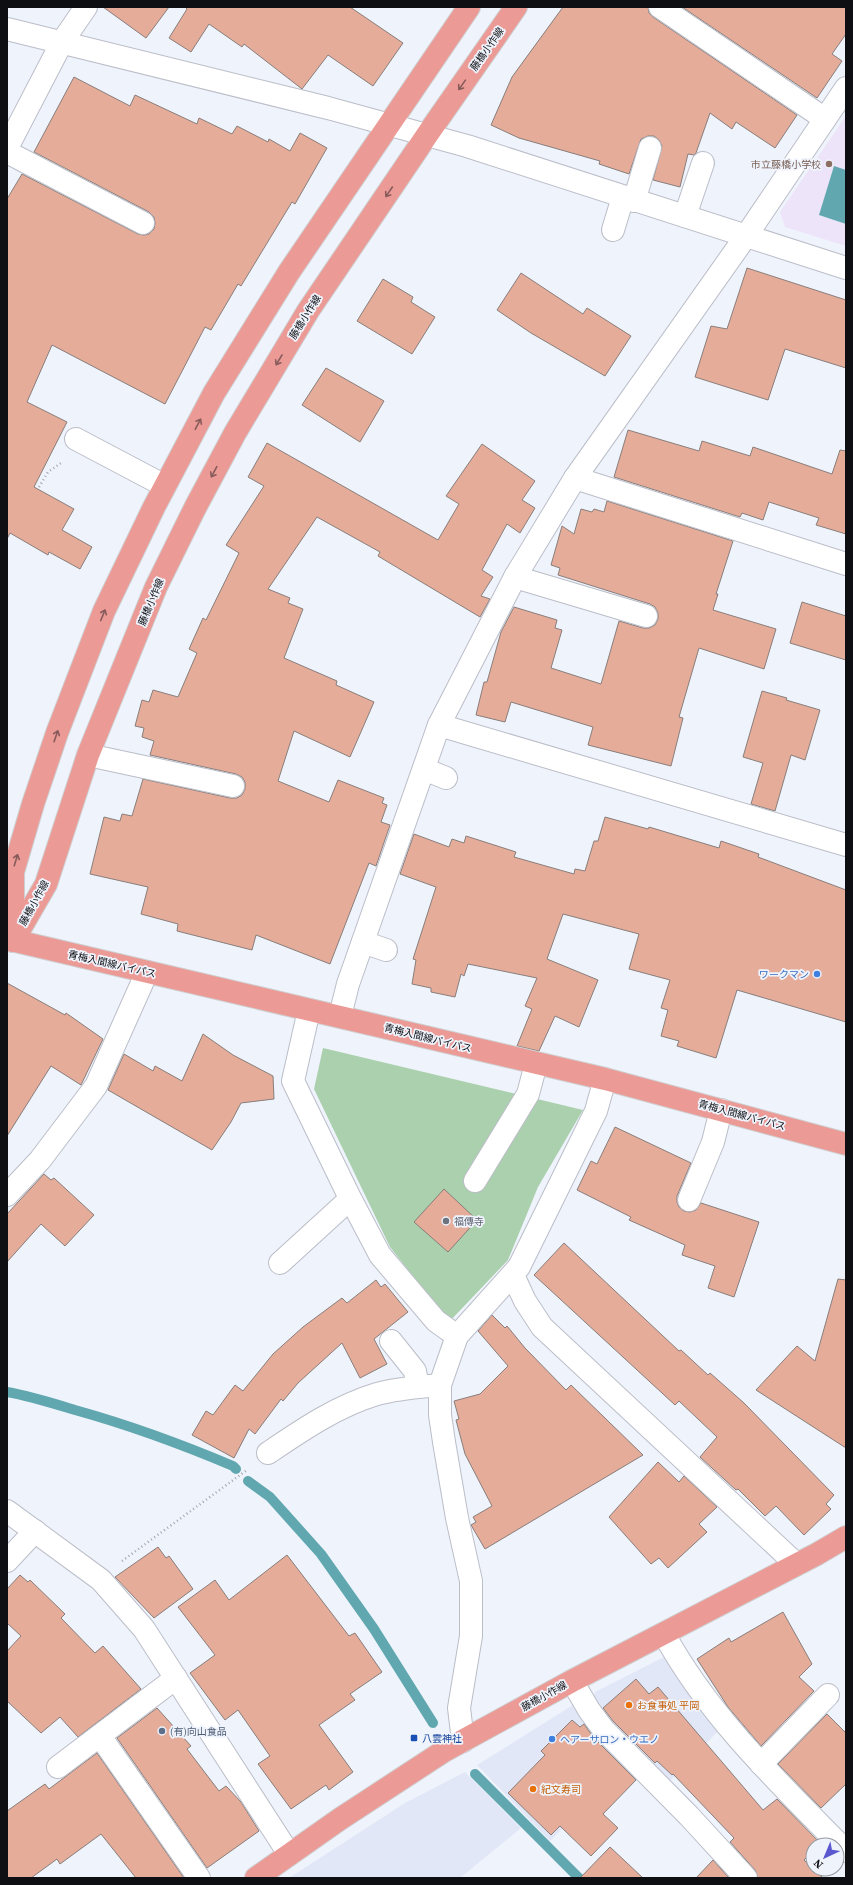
<svg xmlns="http://www.w3.org/2000/svg" width="853" height="1885" font-family="'Source Serif 4','Noto Sans JP',serif">
	<style>
		.built { fill: #e2e7f7 }
		.education { fill: #ede4fa }
		.green { fill: #abd0ad }
		.water { fill: #60a7af }
		.lines { fill: none; stroke-linecap: round; stroke-linejoin: round }
		.stream { stroke: #60a7af; stroke-width: 10 }
		.building { fill: #e5ac9a; stroke: #887e7b }
		.minor-casing { stroke: #bbbec8; stroke-width: 24 }
		.major-casing { stroke: #cfcfd0; stroke-width: 24 }
		.path { stroke: #a3a6ad; stroke-width: 2.5; stroke-dasharray: 1 3; stroke-linecap: butt }
		.minor { stroke: #fff; stroke-width: 22 }
		.major { stroke: #ec9a96; stroke-width: 22 }
		.oneway { stroke: #885b5b }
		.education-dot { fill: #8d6e63; stroke: #eff3fc; stroke-width: 1.5 }
		.shop-dot { fill: #3f7fe0; stroke: #eff3fc; stroke-width: 1.5 }
		.worship-dot { fill: #6b7280; stroke: #eff3fc; stroke-width: 1.5 }
		.food-dot { fill: #e8710a; stroke: #eff3fc; stroke-width: 1.5 }
		.service-dot { fill: #5c6f8a; stroke: #eff3fc; stroke-width: 1.5 }
		.transit-dot { fill: #1a4fb4; stroke: #eff3fc; stroke-width: 1.5 }
		.labels { text-anchor: middle; dominant-baseline: central; stroke-width: 3.5; stroke-linejoin: round; paint-order: stroke }
		.street-label { font-size: 10px; fill: #0e0f12; stroke: #eff3fc }
		.education-label { font-size: 10px; fill: #785e54; stroke: #eff3fc; text-anchor: end }
		.shop-label { font-size: 10px; fill: #366cbe; stroke: #eff3fc; text-anchor: end }
		.worship-label { font-size: 10px; fill: #5b616d; stroke: #eff3fc; text-anchor: start }
		.food-label { font-size: 10px; fill: #c56008; stroke: #eff3fc; text-anchor: start }
		.service-label { font-size: 10px; fill: #4e5e75; stroke: #eff3fc; text-anchor: start }
		.transit-label { font-size: 10px; fill: #164399; stroke: #eff3fc; text-anchor: start }
	</style>
	<rect width="100%" height="100%" fill="#eff3fc"/>
	<g class="built">
		<path d="M664,1657l55,73 -50,52 -59,-60 -17,-23 2,-7z"/>
		<path d="M573,1705l21,27 -41,40 33,33 -36,36 -73,-76z"/>
		<path d="M465,1772l56,56 -61,50h-171l116,-75z"/>
	</g>
	<path class="education" d="M846,116v130l-61,-19 -5,-15z"/>
	<path class="green" d="M323,1048l260,62 -45,77 -30,73 -59,62 -59,-75 -76,-158z"/>
	<path class="water" d="M834,166l12,4v54l-27,-9z"/>
	<g class="lines">
		<g class="stream">
			<path d="M7,1392c23,4 45,11 68,18 54,15 106,34 158,56l3,3"/>
			<path d="M248,1481l22,16 51,57 53,75 59,94"/>
			<path d="M475,1774l104,104"/>
		</g>
	</g>
	<g class="building">
		<path d="M103,7h66l-23,31z"/>
		<path d="M185,7h165l53,36 -30,43 -45,-31 -26,34 -58,-45 -2,3 -33,-23 -18,28 -22,-14 18,-29z"/>
		<path d="M563,7h85l1,6 4,4 144,98 -22,33 -39,-26 -4,7 -22,-16 -14,40 -2,2 -6,-1 -8,33 -27,-7 9,-34 -3,-6 -5,-4h-6l-7,3 -12,35 -30,-10 1,-3 -81,-23 -28,-13 21,-48z"/>
		<path d="M682,7h164v27l-14,20 10,7 -25,37z"/>
		<path d="M74,77l56,29 5,-11 62,29 2,-6 33,16 5,-8 31,16 1,-3 21,12 10,-18 27,15 -32,56 -3,-2 -51,84 -3,-2 -27,46 -6,-3 -40,77 -113,-59 -25,57 40,20 -33,65 40,22 -12,21 30,17 -12,22 -31,-17 -1,3 -38,-22 -3,6v-340l15,-25 116,60 6,1 5,-1 5,-5 1,-6 -1,-6 -5,-5 -115,-60z"/>
		<path d="M747,268l99,32v68l-61,-19 -17,51 -73,-23 16,-51 16,3z"/>
		<path d="M521,273l62,41 4,-6 44,28 -26,40 -74,-43 -34,-23z"/>
		<path d="M383,279l30,18 -2,5 24,15 -23,37 -55,-33z"/>
		<path d="M326,368l58,33 -24,41 -58,-37z"/>
		<path d="M628,430l71,21 3,-10 48,15 3,-9 79,27 8,-24 6,1v83l-30,-9 3,-7 -50,-16 -6,18 -21,-7 -2,4 -126,-40z"/>
		<path d="M267,443l171,97 21,-36 -13,-8 36,-52 53,37 -13,19 13,8 -15,25 -13,-9 -25,46 11,7 -12,19 9,3 -10,18 -102,-61 2,-4 -63,-35 -49,72 22,9 -2,5 15,6 -19,49 53,23 -1,4 38,17 -24,55 -56,-26 -16,50 51,21 9,-22 46,18 -2,5 5,2 -6,17 9,3 -14,41 -7,-3 -39,101 -74,-29 -4,15 -75,-19 1,-7 -37,-10 7,-27 -58,-13 14,-57 16,4 2,-7 10,2 11,-37 87,19h7l5,-3 3,-6v-7l-3,-5 -6,-3 -86,-19 4,-14 -12,-4 2,-9 -9,-2 7,-26 7,2 4,-12 25,7 19,-44 -8,-4 14,-31 3,2 33,-67 -13,-8 38,-59 -16,-9z"/>
		<path d="M607,501l126,40 -17,53h2l-5,16 63,19 -12,40 -65,-21 -20,69 4,1 -12,48 -83,-21 5,-18 -82,-25 -6,20 -29,-7 8,-33h3l14,-50 13,-25 43,13 -2,8 7,2 -11,38 50,16 18,-63 24,7h6l6,-3 3,-6v-6l-3,-6 -5,-3 -92,-29 2,-7 -9,-3 11,-39 12,8 7,-25 11,3 2,-3 10,3z"/>
		<path d="M802,602l44,14v44l-56,-17z"/>
		<path d="M762,691l25,7 -1,2 34,10 -15,50 -14,-5 -16,56 -24,-7 12,-41 -20,-6z"/>
		<path d="M605,817l43,12 1,-2 70,21 2,-7 38,13 -1,3 88,33v132l-109,-32 -21,68 -39,-12 2,-5 -18,-5 7,-26 -7,-2 9,-28 -41,-11 10,-35 -76,-20 -16,45 51,21 -19,47 -24,-11 -16,35 -22,-5 15,-37 -7,-3 12,-28 -69,-14 -4,12 -3,-2 -6,23 -24,-5v-4l-19,-4 4,-24 -3,-1 23,-72 -36,-13 14,-40 35,13 3,-8 12,4 2,-7 50,16 -2,5 60,17 1,-5 10,2 9,-30h4z"/>
		<path d="M7,983l58,32 1,-2 37,26 -22,46 -30,-19 -44,70z"/>
		<path d="M203,1034l30,21 40,21 1,23 -33,4 -10,19 -19,28 -104,-60 16,-36 29,17 2,-5 27,15z"/>
		<path d="M615,1127l76,36 -14,33v6l2,5 5,4 6,1 6,-2 5,-7 58,19 -25,75 -26,-9 7,-22 -33,-11 3,-10 -56,-25 2,-3 -54,-27 14,-29 6,3z"/>
		<path d="M44,1174l7,6 3,-2 40,37 -29,31 -24,-22 -34,38v-48z"/>
		<path d="M444,1189l33,31 -29,32 -34,-30z"/>
		<path d="M564,1243l115,108 2,-1 27,25 2,-2 34,30 90,92 -8,9 5,5 -27,26 -28,-29 -11,10 -27,-27 -2,1 -36,-33 17,-20 -38,-36 -4,4 -141,-130z"/>
		<path d="M838,1279l8,1v168l-90,-58 41,-44 18,15z"/>
		<path d="M376,1280l5,7 4,-3 23,28 -34,27 13,25 -27,14 -18,-35 -44,40 -15,18 -2,-2 -26,35 -6,-5 -15,29 -42,-23 14,-24 7,4 22,-30 8,6 30,-37 30,-27 39,-29 5,5z"/>
		<path d="M492,1315l13,13 2,-2 18,22 41,42 5,-5 72,70 -158,94 -14,-24 5,-3 -3,-5 19,-11 -27,-52 -9,-34 3,-1 -5,-18 26,-7 28,-28 -30,-35z"/>
		<path d="M658,1462l21,20 5,-6 33,31 -18,17 8,8 -39,36 -9,-10 -8,6 -42,-47z"/>
		<path d="M158,1547l8,11 3,-2 24,33 -39,29 -39,-41z"/>
		<path d="M287,1555l62,81 6,-3 27,39 -32,22 5,6 -36,25 34,47 -24,18 -3,-5 -35,24 -33,-45 12,-8 -32,-46 -13,10 -35,-47 25,-18 -37,-48 37,-27 14,20z"/>
		<path d="M20,1575l8,7 2,-2 35,34 -4,4 34,35 8,-7 38,43 -63,48 -18,-20 -19,16 -34,-32v-50l14,-15 -14,-13v-34z"/>
		<path d="M783,1612l29,52 -13,13 15,14 -53,55 -33,-39 -31,-48 32,-21 2,4z"/>
		<path d="M636,1679l13,15 9,-7 105,123 14,-11 43,44 -2,2h-5v6l-9,9 19,18h-65l-3,-8 -25,-28 4,-4 -61,-64 -1,1 -15,-14 -2,2 -42,-42 -10,-13z"/>
		<path d="M157,1708l34,38 -4,3 32,42 7,-5 15,16 18,29 -52,37 -90,-130z"/>
		<path d="M827,1714l19,19v51l-25,24 -43,-44z"/>
		<path d="M572,1720l8,7 4,-3 10,14 42,42 -33,34 15,14 -27,28 -31,-30 -9,9 -43,-42 37,-38 -4,-4z"/>
		<path d="M97,1753l87,125h-48l-35,-44 -41,30 -3,-5 -26,19h-24v-67l38,-27 4,5z"/>
		<path d="M610,1847l33,31h-63z"/>
		<path d="M713,1860l16,18h-33z"/>
	</g>
	<g class="lines">
		<defs>
			<g id="minor">
				<path d="M660,7l165,112"/>
				<path d="M7,29l321,79 139,38 379,122"/>
				<path d="M7,148l55,-106 24,-35"/>
				<path d="M7,152l136,71"/>
				<path d="M634,201l16,-53"/>
				<path d="M685,216l18,-53"/>
				<path d="M613,230l10,-33"/>
				<path d="M76,439l89,47"/>
				<path d="M575,478l271,86"/>
				<path d="M515,577l131,39"/>
				<path d="M439,725l407,120"/>
				<path d="M88,755l145,31"/>
				<path d="M424,769l22,9"/>
				<path d="M363,942l23,8"/>
				<path d="M309,1010l-16,71 56,115 31,59 56,66 21,15"/>
				<path d="M340,1016l8,-32 91,-259 76,-148 60,-99 171,-242 100,-148"/>
				<path d="M475,1181l53,-87 8,-30"/>
				<path d="M7,1195l33,-35 56,-74 51,-114"/>
				<path d="M689,1200l24,-58 8,-32"/>
				<path d="M280,1263l70,-64"/>
				<path d="M513,1275l12,26 17,26 254,237"/>
				<path d="M391,1341l24,30 3,16"/>
				<path d="M268,1453c34,-23 69,-47 109,-59 21,-6 42,-7 63,-9"/>
				<path d="M7,1511l94,69 43,49 145,225"/>
				<path d="M7,1561l28,-30"/>
				<path d="M664,1634c46,84 115,149 182,217"/>
				<path d="M572,1681l17,29 14,19 86,87 57,62"/>
				<path d="M100,1736l99,142"/>
				<path d="M463,1741l-4,-33 12,-72v-55l-14,-63 -13,-76 -4,-27v-30l17,-49 62,-69 77,-156 9,-32"/>
				<path d="M761,1764l67,-69"/>
				<path d="M58,1767l118,-89"/>
			</g>
			<g id="major">
				<path d="M7,939l598,140 241,65"/>
				<path d="M13,939v-67l20,-68 24,-71 47,-122 50,-104 60,-114 75,-121 180,-265"/>
				<path d="M13,941l33,-57 42,-129 68,-168 39,-79 40,-75 73,-122 119,-176 89,-128"/>
				<path d="M256,1878l84,-59 104,-68 128,-70 245,-127 29,-17"/>
			</g>
		</defs>
		<use href="#minor" class="minor-casing"/>
		<use href="#major" class="major-casing"/>
		<g class="path">
			<path d="M39,487l9,-15 13,-9"/>
			<path d="M122,1561l125,-91"/>
		</g>
		<use href="#minor" class="minor"/>
		<use href="#major" class="major"/>
	</g>
	<defs><path id="oneway-shaft" d="M-6 0H5M1.5-3L5.5 0L1.5 3" fill="none" stroke-width="1.6" stroke-linecap="round" stroke-linejoin="round"/></defs>
	<g class="oneway">
		<use href="#oneway-shaft" transform="translate(462 85) rotate(125)"/>
		<use href="#oneway-shaft" transform="translate(389 192) rotate(124)"/>
		<use href="#oneway-shaft" transform="translate(279 360) rotate(121)"/>
		<use href="#oneway-shaft" transform="translate(198 424) rotate(-62)"/>
		<use href="#oneway-shaft" transform="translate(214 472) rotate(118)"/>
		<use href="#oneway-shaft" transform="translate(103 615) rotate(-68)"/>
		<use href="#oneway-shaft" transform="translate(56 736) rotate(-71)"/>
		<use href="#oneway-shaft" transform="translate(16 860) rotate(-73)"/>
	</g>
	<circle class="education-dot" cx="829" cy="164" r="4"/>
	<g class="shop-dot">
		<circle cx="817" cy="974" r="4"/>
		<circle cx="552" cy="1739" r="4"/>
	</g>
	<circle class="worship-dot" cx="446" cy="1221" r="4"/>
	<g class="food-dot">
		<circle cx="629" cy="1705" r="4"/>
		<circle cx="533" cy="1789" r="4"/>
	</g>
	<circle class="service-dot" cx="162" cy="1731" r="4"/>
	<rect class="transit-dot" x="410" y="1734" width="8" height="8" rx="2"/>
	<g class="labels">
		<g class="street-label">
			<text transform="translate(487 49) rotate(-55)">藤橋小作線</text>
			<text transform="translate(305 317) rotate(-58)">藤橋小作線</text>
			<text transform="translate(151 602) rotate(-67)">藤橋小作線</text>
			<text transform="translate(34 903) rotate(-61)">藤橋小作線</text>
			<text transform="translate(112 964) rotate(13)">青梅入間線バイパス</text>
			<text transform="translate(428 1038) rotate(14)">青梅入間線バイパス</text>
			<text transform="translate(742 1115) rotate(15)">青梅入間線バイパス</text>
			<text transform="translate(544 1696) rotate(-29)">藤橋小作線</text>
		</g>
		<g class="education-label">
			<text x="821" y="164">市立藤橋小学校</text>
		</g>
		<g class="shop-label">
			<text x="809" y="974">ワークマン</text>
			<text x="560" y="1739" text-anchor="start">ヘアーサロン・ウエノ</text>
		</g>
		<g class="worship-label">
			<text x="454" y="1221">福傳寺</text>
		</g>
		<g class="food-label">
			<text x="637" y="1705">お食事処 平岡</text>
			<text x="541" y="1789">紀文寿司</text>
		</g>
		<g class="service-label">
			<text x="170" y="1731">(有)向山食品</text>
		</g>
		<g class="transit-label">
			<text x="422" y="1738">八雲神社</text>
		</g>
	</g>
	<rect width="853" height="1885" fill="none" stroke="#0e0f12" stroke-width="16"/>
	<g transform="translate(825 1857) rotate(224)"><circle r="19" fill="#eff3fc" stroke="#95989e"/>
	<path d="M0-3L7 15L0 10L-7 15Z" fill="#5a57cf"/>
	<text y="-6" font-size="11" font-weight="bold" text-anchor="middle" fill="#0e0f12">N</text>
	</g>
</svg>
